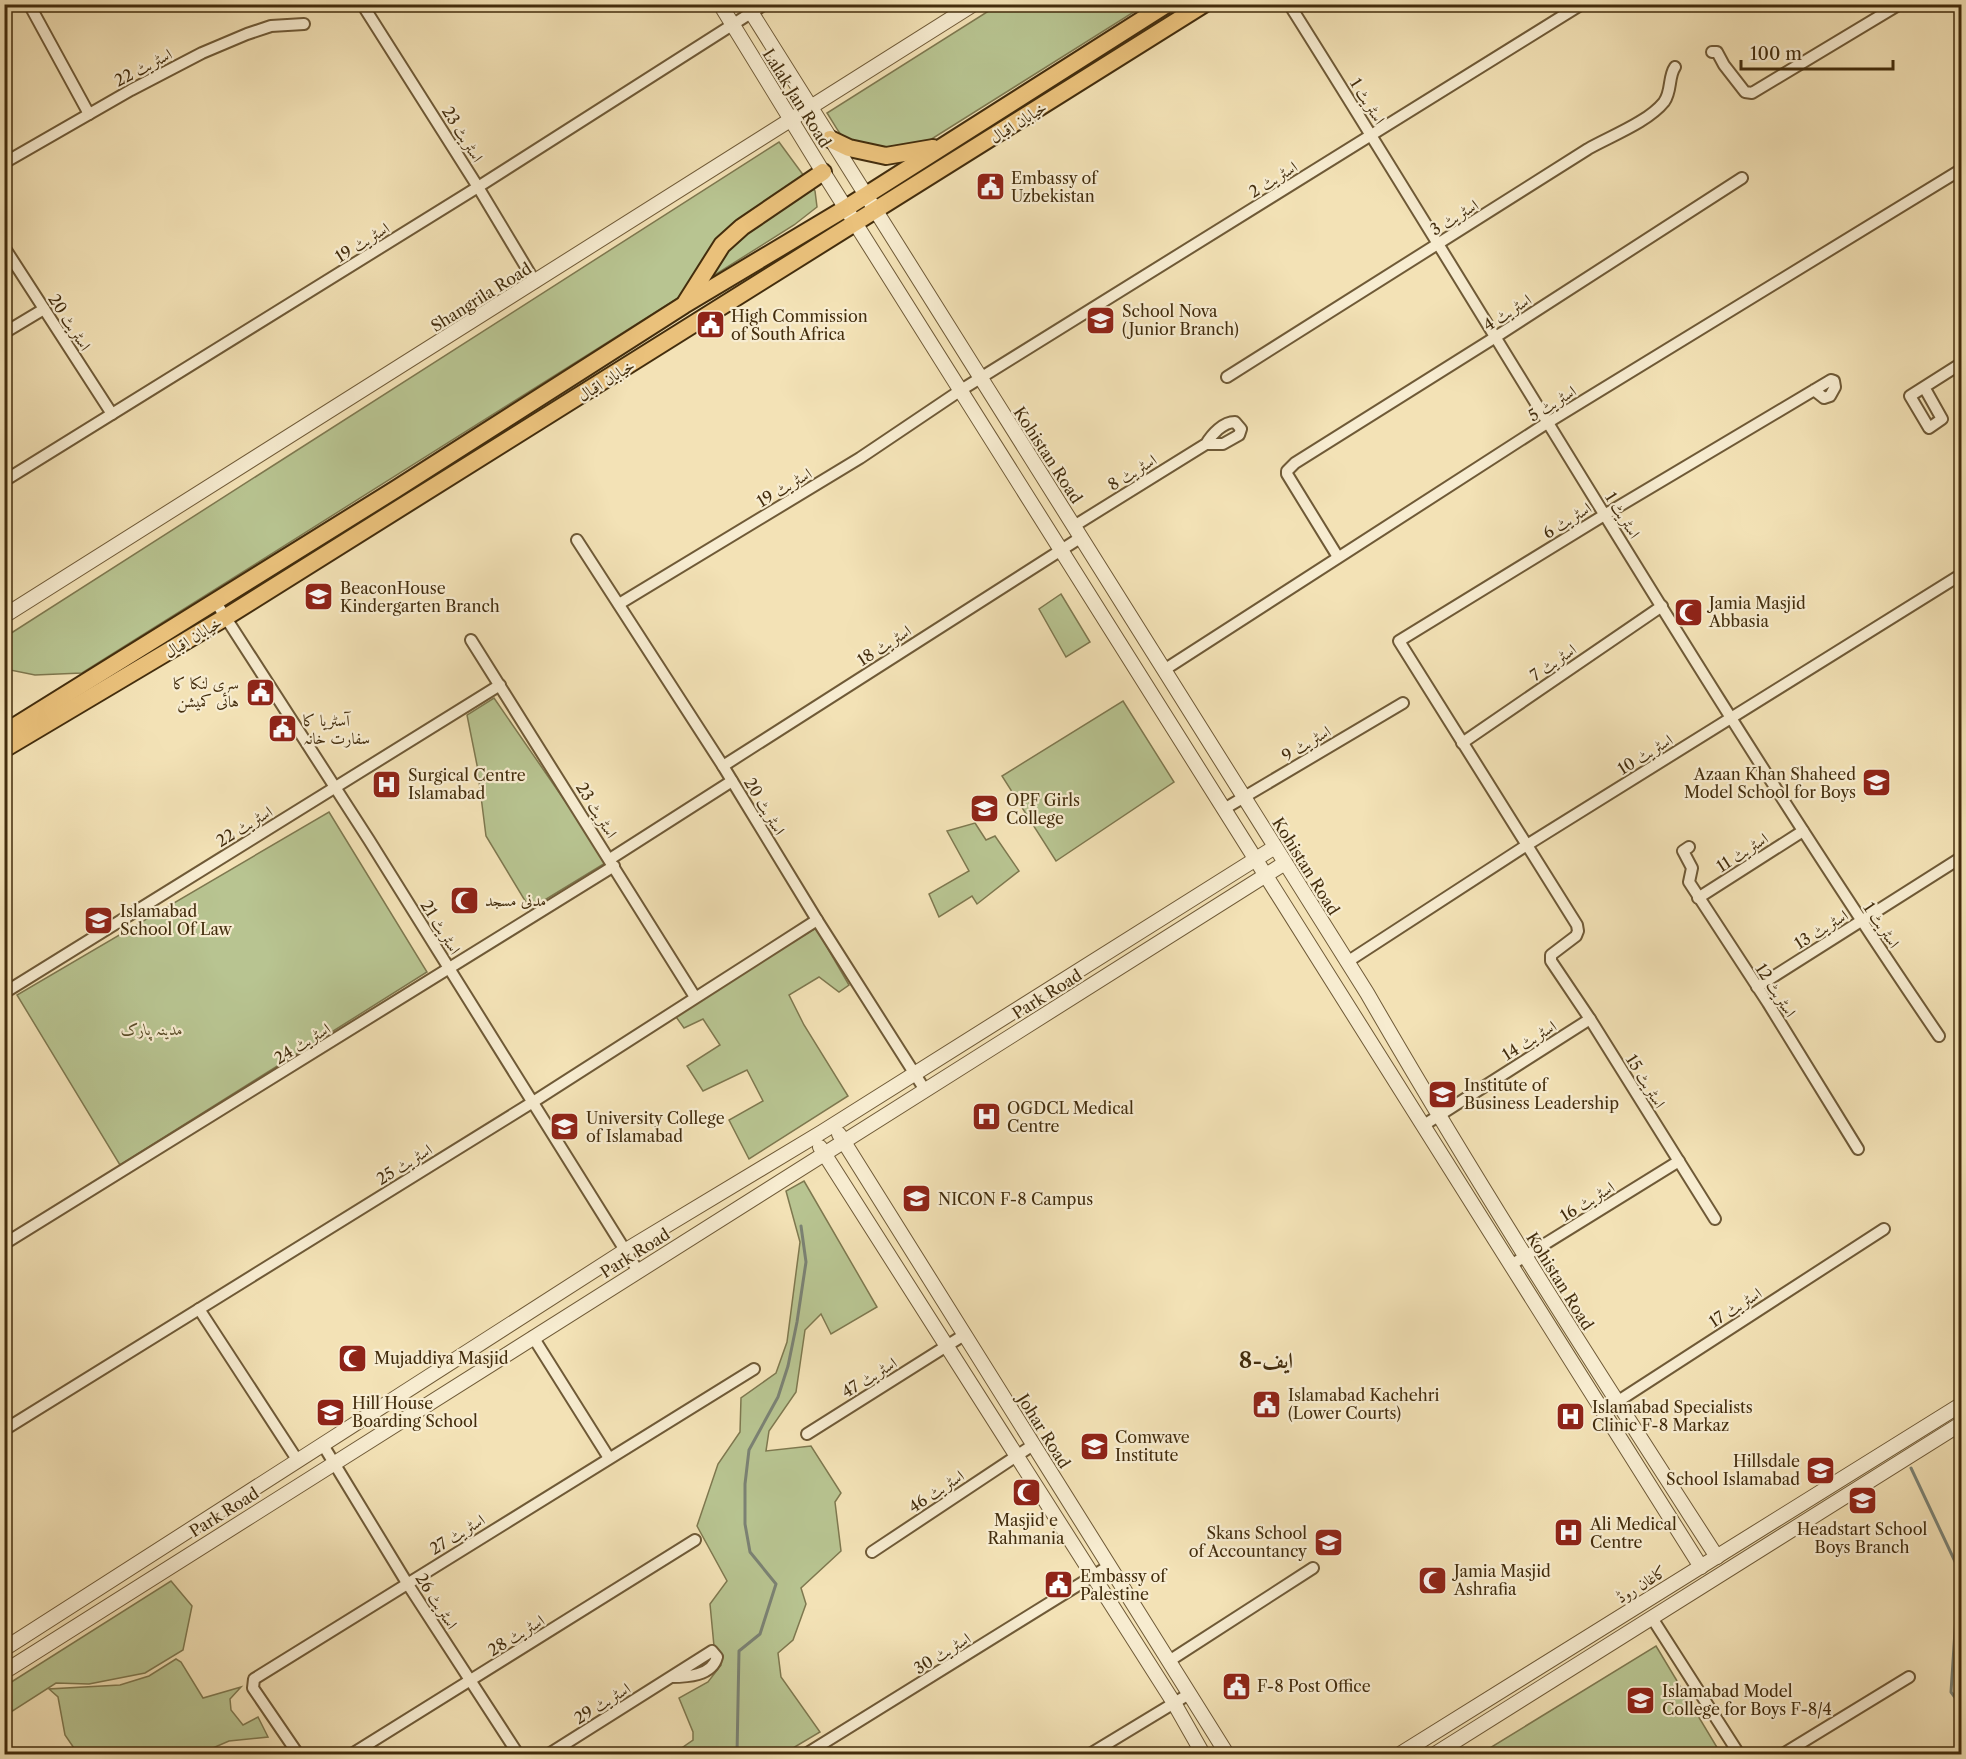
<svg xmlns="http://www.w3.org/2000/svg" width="1966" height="1759" font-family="'Libre Caslon Text',Amiri,serif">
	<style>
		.green { fill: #b8c491; stroke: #7e784f; stroke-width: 1.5 }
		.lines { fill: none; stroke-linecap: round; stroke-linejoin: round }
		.stream { stroke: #7b8274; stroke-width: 3 }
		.minor-casing { stroke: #6f5a37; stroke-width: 14 }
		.tertiary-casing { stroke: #6f5a37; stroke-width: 16 }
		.primary-casing { stroke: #432d0d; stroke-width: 20 }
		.minor { stroke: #f7ecd0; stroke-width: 10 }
		.tertiary { stroke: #f7ecd0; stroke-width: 14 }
		.primary { stroke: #eac17b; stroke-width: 16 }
		.labels { text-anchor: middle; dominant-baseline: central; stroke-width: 4.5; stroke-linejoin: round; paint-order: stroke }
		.street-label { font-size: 16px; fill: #432d0d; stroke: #f7ecd0 }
		.poi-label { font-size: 16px; fill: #432d0d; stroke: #f7ecd0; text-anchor: start }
		.park-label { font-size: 16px; font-style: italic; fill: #5a4b27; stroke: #f7ecd0 }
		.district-label { font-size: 22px; font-weight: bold; fill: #432d0d; stroke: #f7ecd0 }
	</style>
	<rect width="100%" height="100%" fill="#f3e2b6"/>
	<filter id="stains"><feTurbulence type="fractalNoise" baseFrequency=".00333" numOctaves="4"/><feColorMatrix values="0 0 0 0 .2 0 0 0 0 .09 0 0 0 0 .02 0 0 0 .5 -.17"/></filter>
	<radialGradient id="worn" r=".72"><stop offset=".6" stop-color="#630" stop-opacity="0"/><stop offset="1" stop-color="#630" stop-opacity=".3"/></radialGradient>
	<g class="green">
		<path d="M998,5h147l-215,135c-25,6 -60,15 -84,0 -7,-5 -14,-20 -19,-27z"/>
		<path d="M779,142l36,49 2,16 -23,18 -712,448 -47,2 -30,-6v-32z"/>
		<path d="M1061,594l29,48 -24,15 -27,-48z"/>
		<path d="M494,698l113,164 -77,47 -44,-73 -9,-71 -10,-50z"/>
		<path d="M1123,701l51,81 -118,79 -54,-85z"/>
		<path d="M329,812l98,160 -307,193 -103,-170z"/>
		<path d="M975,823l11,17 9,-4 24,35 -42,33 -5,-8 -33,21 -10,-23 40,-23 -22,-40z"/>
		<path d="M816,928l33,57 -10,7 -20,-15 -30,18 15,30 44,71 -99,63 -20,-39 34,-19 -16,-31 -44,21 -16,-25 33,-21 -17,-26 -19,9 -10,-14z"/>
		<path d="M804,1181l73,126 -46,27 -10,-20 -16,16 -9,62 -27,39 -3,20 45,-5 30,47 -6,9 6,49 -40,37 5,16 -13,36 -15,13 3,24 39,55 -37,22h-110l20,-14v-8l-14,-34 29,-16 13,-17 -7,-19 -4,-42 17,-23 -30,-55 21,-62 22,-32 1,-34 35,-25 11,-31 13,-100 -14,-51z"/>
		<path d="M171,1581l21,25 -9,44 -38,23 -56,11 -33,-1 -45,29 -6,-11v-15z"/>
		<path d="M1656,1646l65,108h-241z"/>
		<path d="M176,1659l5,3 22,36 38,-11 -11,12 1,11 12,15 15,-8 10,20 -39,4 -30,13h-121l-13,-19 -7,-38 -9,-8 71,-4 29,-9z"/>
	</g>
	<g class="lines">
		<g class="stream">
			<path d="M1911,1468l48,102 -8,122 11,15"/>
			<path d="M737,1754l2,-103 21,-17 16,-50 -26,-32 -5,-28v-40l4,-34 29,-53 10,-31 9,-44 9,-60 -5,-36"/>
		</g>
		<defs>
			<g id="minor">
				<path d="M29,4l60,110"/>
				<path d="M362,4l116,183 57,95"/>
				<path d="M1289,4c217,344 421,696 650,1032"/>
				<path d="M1712,52h5l7,13 21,27 7,1 148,-89"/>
				<path d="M4,163l127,-73 71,-37 45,-19 24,-8 33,-2"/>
				<path d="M4,247l108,167"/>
				<path d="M4,333l40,-24"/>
				<path d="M1227,377l361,-228c23,-13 60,-27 76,-47 8,-11 4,-25 11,-35"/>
				<path d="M1924,387l18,32 -13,9 -19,-32 52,-33"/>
				<path d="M4,481l474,-294 287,-183"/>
				<path d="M1074,526l132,-82c6,-10 17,-22 29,-22l6,7 -2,6 -16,9h-17"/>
				<path d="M577,540l146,226 94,154 108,170"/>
				<path d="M1338,557l-51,-83v-3l8,-8 199,-125 248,-160"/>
				<path d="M215,601l154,239 269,431"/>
				<path d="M619,604l241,-146 101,-68 621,-386"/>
				<path d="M471,640l224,357"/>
				<path d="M1164,670l383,-247 415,-254"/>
				<path d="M1462,743l200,-137"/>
				<path d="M723,766l357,-228"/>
				<path d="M1224,809l179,-106"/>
				<path d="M1689,847l-6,4 9,17 -3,14 79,121 90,146"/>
				<path d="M610,859l122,-78"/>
				<path d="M1698,898l105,-67"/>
				<path d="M1347,962l180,-117 435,-271"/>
				<path d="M1757,987l205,-130"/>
				<path d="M4,993l496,-308"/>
				<path d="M1424,1125l166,-106"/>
				<path d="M1715,1219l-125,-200 -39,-58v-6l25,-19 2,-5 -1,-6 -178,-284 207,-127 225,-134 3,1 1,6 -5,9 -6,2 -10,-8"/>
				<path d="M4,1244l610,-378"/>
				<path d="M1511,1265l168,-104"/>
				<path d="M199,1309l99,152"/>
				<path d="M533,1337l76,121"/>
				<path d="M1603,1411l281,-182"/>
				<path d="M4,1430l529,-328 284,-182"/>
				<path d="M807,1434l157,-99"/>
				<path d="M323,1445l84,138 111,171"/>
				<path d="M872,1552l161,-107"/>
				<path d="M1652,1618l87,136"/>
				<path d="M1169,1661l144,-93"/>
				<path d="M298,1754l-45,-66 1,-9 500,-310"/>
				<path d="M352,1754l343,-214"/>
				<path d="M549,1754l163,-103 5,6c-5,19 -30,20 -46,20"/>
				<path d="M806,1754l303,-188"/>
				<path d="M1090,1754l99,-60"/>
				<path d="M1783,1754l126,-77"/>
			</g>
			<g id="tertiary">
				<path d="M720,4l103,168 878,1395"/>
				<path d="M746,4l621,989c110,191 230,378 350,564"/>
				<path d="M4,616l970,-612"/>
				<path d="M839,1134l388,620"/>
				<path d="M820,1147l354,556 29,51"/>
				<path d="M4,1649l622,-399 196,-118 453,-285"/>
				<path d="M4,1672l1281,-809"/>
				<path d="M1400,1754l562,-350"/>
				<path d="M1435,1754l527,-331"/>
			</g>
			<g id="primary">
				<path d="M830,139l19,9 37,8 47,-8"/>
				<path d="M686,302l36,-57 20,-18 81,-55"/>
				<path d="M4,733l392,-244 288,-184 162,-97 321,-204"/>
				<path d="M4,749l222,-132 978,-613"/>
			</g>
		</defs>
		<use href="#minor" class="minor-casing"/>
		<use href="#tertiary" class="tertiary-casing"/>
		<use href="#primary" class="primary-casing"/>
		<use href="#minor" class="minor"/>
		<use href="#tertiary" class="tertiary"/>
		<use href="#primary" class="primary"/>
	</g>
	<defs>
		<symbol id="civic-square" viewBox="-11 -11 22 22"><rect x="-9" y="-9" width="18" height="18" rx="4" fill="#8f2418" stroke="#f7ecd0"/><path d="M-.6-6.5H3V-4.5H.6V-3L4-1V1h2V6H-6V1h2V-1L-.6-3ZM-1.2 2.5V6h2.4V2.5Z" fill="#fff"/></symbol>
		<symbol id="school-square" viewBox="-11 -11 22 22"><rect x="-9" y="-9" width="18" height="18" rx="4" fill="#8f2418" stroke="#f7ecd0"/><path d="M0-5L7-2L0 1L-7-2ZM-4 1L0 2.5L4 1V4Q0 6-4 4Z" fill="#fff"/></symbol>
		<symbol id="mosque-square" viewBox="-11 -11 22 22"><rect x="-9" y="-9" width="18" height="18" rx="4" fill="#8f2418" stroke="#f7ecd0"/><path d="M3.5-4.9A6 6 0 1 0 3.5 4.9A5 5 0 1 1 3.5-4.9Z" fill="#fff"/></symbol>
		<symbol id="hospital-square" viewBox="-11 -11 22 22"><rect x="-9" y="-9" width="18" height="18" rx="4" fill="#8f2418" stroke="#f7ecd0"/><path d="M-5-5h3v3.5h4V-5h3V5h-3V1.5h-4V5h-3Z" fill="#fff"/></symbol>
		<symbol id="university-square" viewBox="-11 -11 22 22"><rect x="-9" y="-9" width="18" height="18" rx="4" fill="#8f2418" stroke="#f7ecd0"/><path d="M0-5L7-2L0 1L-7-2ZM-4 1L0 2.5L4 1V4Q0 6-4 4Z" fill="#fff"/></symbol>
	</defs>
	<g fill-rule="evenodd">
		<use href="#civic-square" x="974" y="170" width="33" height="33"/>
		<use href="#school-square" x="1084" y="304" width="33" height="33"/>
		<use href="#civic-square" x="694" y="308" width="33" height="33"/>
		<use href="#school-square" x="302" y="580" width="33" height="33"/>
		<use href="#mosque-square" x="1672" y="596" width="33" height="33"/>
		<use href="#civic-square" x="244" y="676" width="33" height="33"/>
		<use href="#civic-square" x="266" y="712" width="33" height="33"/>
		<use href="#school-square" x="1860" y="766" width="33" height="33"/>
		<use href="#hospital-square" x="370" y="768" width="33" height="33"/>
		<use href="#university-square" x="968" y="792" width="33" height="33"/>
		<use href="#mosque-square" x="448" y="884" width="33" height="33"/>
		<use href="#school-square" x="82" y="904" width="33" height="33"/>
		<use href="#university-square" x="1426" y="1078" width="33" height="33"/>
		<use href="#hospital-square" x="970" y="1100" width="33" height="33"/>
		<use href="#university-square" x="548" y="1110" width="33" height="33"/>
		<use href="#university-square" x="900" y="1182" width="33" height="33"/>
		<use href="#mosque-square" x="336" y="1342" width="33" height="33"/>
		<use href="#civic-square" x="1250" y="1388" width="33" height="33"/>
		<use href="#school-square" x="314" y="1396" width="33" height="33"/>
		<use href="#hospital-square" x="1554" y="1400" width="33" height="33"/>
		<use href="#university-square" x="1078" y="1430" width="33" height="33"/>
		<use href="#school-square" x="1804" y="1454" width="33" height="33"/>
		<use href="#mosque-square" x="1010" y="1476" width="33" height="33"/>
		<use href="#school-square" x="1846" y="1484" width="33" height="33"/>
		<use href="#hospital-square" x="1552" y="1516" width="33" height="33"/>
		<use href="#school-square" x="1312" y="1526" width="33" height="33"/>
		<use href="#mosque-square" x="1416" y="1564" width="33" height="33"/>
		<use href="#civic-square" x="1042" y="1568" width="33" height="33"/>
		<use href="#civic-square" x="1220" y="1670" width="33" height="33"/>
		<use href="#university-square" x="1624" y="1684" width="33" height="33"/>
	</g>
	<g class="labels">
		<g class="street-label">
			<text transform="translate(143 67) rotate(-28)">اسٹریٹ 22</text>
			<text transform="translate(797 98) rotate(58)">Lalak Jan Road</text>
			<text transform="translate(1368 101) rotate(58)">اسٹریٹ 1</text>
			<text transform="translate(1018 122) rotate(-32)">خیابان اقبال</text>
			<text transform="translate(463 134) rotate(58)">اسٹریٹ 23</text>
			<text transform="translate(1273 179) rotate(-32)">اسٹریٹ 2</text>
			<text transform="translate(1454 217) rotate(-32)">اسٹریٹ 3</text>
			<text transform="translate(362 242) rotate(-32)">اسٹریٹ 19</text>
			<text transform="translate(481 297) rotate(-32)">Shangrila Road</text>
			<text transform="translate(1507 312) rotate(-33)">اسٹریٹ 4</text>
			<text transform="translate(70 322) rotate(57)">اسٹریٹ 20</text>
			<text transform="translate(606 380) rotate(-32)">خیابان اقبال</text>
			<text transform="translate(1552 403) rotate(-32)">اسٹریٹ 5</text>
			<text transform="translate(1048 455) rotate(57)">Kohistan Road</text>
			<text transform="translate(1132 472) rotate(-32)">اسٹریٹ 8</text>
			<text transform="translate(784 487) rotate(-31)">اسٹریٹ 19</text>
			<text transform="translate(1623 515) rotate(58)">اسٹریٹ 1</text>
			<text transform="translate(1567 520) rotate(-32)">اسٹریٹ 6</text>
			<text transform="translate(193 637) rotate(-31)">خیابان اقبال</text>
			<text transform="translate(884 645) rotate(-33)">اسٹریٹ 18</text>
			<text transform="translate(1553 662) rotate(-35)">اسٹریٹ 7</text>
			<text transform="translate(1306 743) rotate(-31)">اسٹریٹ 9</text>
			<text transform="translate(1645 754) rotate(-32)">اسٹریٹ 10</text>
			<text transform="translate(765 806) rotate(59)">اسٹریٹ 20</text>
			<text transform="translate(597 810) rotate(58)">اسٹریٹ 23</text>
			<text transform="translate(244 826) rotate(-32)">اسٹریٹ 22</text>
			<text transform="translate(1742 852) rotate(-33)">اسٹریٹ 11</text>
			<text transform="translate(1306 866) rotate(58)">Kohistan Road</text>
			<text transform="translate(1882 925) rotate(56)">اسٹریٹ 1</text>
			<text transform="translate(441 927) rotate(58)">اسٹریٹ 21</text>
			<text transform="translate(1821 929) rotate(-32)">اسٹریٹ 13</text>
			<text transform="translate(1776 990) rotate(57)">اسٹریٹ 12</text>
			<text transform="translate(1047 994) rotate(-32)">Park Road</text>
			<text transform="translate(1529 1040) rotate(-32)">اسٹریٹ 14</text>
			<text transform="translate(302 1043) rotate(-32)">اسٹریٹ 24</text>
			<text transform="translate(1646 1081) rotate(58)">اسٹریٹ 15</text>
			<text transform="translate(404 1164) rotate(-32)">اسٹریٹ 25</text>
			<text transform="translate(1587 1201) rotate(-32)">اسٹریٹ 16</text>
			<text transform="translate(635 1253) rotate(-32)">Park Road</text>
			<text transform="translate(1560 1281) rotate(58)">Kohistan Road</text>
			<text transform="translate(1735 1307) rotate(-33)">اسٹریٹ 17</text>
			<text transform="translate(869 1377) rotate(-32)">اسٹریٹ 47</text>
			<text transform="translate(1044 1431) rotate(58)">Johar Road</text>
			<text transform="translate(936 1491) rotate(-34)">اسٹریٹ 46</text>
			<text transform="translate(224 1512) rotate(-32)">Park Road</text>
			<text transform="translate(457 1534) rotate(-32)">اسٹریٹ 27</text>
			<text transform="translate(1641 1584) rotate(-32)">کاغان روڈ</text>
			<text transform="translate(437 1601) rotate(57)">اسٹریٹ 26</text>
			<text transform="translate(516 1635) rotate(-32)">اسٹریٹ 28</text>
			<text transform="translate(942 1653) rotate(-32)">اسٹریٹ 30</text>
			<text transform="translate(602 1703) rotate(-32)">اسٹریٹ 29</text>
		</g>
		<g class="poi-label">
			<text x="1011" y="178">Embassy of<tspan x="1011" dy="18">Uzbekistan</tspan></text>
			<text x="1122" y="311">School Nova<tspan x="1122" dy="18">(Junior Branch)</tspan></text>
			<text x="731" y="316">High Commission<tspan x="731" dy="18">of South Africa</tspan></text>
			<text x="340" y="588">BeaconHouse<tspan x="340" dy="18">Kindergarten Branch</tspan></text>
			<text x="1709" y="603">Jamia Masjid<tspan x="1709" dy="18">Abbasia</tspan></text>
			<text x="239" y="683" text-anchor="end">سری لنکا کا<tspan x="239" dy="18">ہائی کمیشن</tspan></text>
			<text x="303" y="720">آسٹریا کا<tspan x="303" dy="18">سفارت خانہ</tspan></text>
			<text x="1856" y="774" text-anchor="end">Azaan Khan Shaheed<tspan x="1856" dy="18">Model School for Boys</tspan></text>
			<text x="408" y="775">Surgical Centre<tspan x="408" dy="18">Islamabad</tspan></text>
			<text x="1006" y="800">OPF Girls<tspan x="1006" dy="18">College</tspan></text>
			<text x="485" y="900">مدنی مسجد</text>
			<text x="120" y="911">Islamabad<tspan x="120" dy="18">School Of Law</tspan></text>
			<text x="1464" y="1085">Institute of<tspan x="1464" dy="18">Business Leadership</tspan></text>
			<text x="1007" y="1108">OGDCL Medical<tspan x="1007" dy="18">Centre</tspan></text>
			<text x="586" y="1118">University College<tspan x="586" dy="18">of Islamabad</tspan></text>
			<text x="938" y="1199">NICON F-8 Campus</text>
			<text x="374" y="1358">Mujaddiya Masjid</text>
			<text x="1288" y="1395">Islamabad Kachehri<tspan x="1288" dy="18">(Lower Courts)</tspan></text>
			<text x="352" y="1403">Hill House<tspan x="352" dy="18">Boarding School</tspan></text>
			<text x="1592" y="1407">Islamabad Specialists<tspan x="1592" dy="18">Clinic F-8 Markaz</tspan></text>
			<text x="1115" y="1437">Comwave<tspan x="1115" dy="18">Institute</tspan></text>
			<text x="1800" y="1461" text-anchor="end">Hillsdale<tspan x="1800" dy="18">School Islamabad</tspan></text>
			<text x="1026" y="1520" text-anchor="middle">Masjid e<tspan x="1026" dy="18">Rahmania</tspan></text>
			<text x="1590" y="1524">Ali Medical<tspan x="1590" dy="18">Centre</tspan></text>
			<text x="1862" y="1529" text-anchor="middle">Headstart School<tspan x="1862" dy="18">Boys Branch</tspan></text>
			<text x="1307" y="1533" text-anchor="end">Skans School<tspan x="1307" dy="18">of Accountancy</tspan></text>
			<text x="1454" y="1571">Jamia Masjid<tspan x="1454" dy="18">Ashrafia</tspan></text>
			<text x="1080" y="1576">Embassy of<tspan x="1080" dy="18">Palestine</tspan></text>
			<text x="1257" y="1686">F-8 Post Office</text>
			<text x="1662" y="1691">Islamabad Model<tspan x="1662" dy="18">College for Boys F-8/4</tspan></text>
		</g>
		<g class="park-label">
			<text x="152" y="1029">مدینہ پارک</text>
		</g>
		<g class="district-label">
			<text x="1266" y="1360">ایف-8</text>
		</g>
	</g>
	<rect width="1966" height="1759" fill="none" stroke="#f3e2b6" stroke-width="24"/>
	<rect x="6" y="6" width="1954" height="1747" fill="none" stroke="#432d0d" stroke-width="3"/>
	<rect x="12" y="12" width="1942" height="1735" fill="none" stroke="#432d0d" stroke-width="1.5"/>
	<path d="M1741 60v9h152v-9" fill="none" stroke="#432d0d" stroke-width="3"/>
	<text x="1750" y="60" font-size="18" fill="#432d0d" stroke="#f7ecd0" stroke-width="4.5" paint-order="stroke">100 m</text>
	<rect width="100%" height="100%" filter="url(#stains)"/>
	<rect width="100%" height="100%" fill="url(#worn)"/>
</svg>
